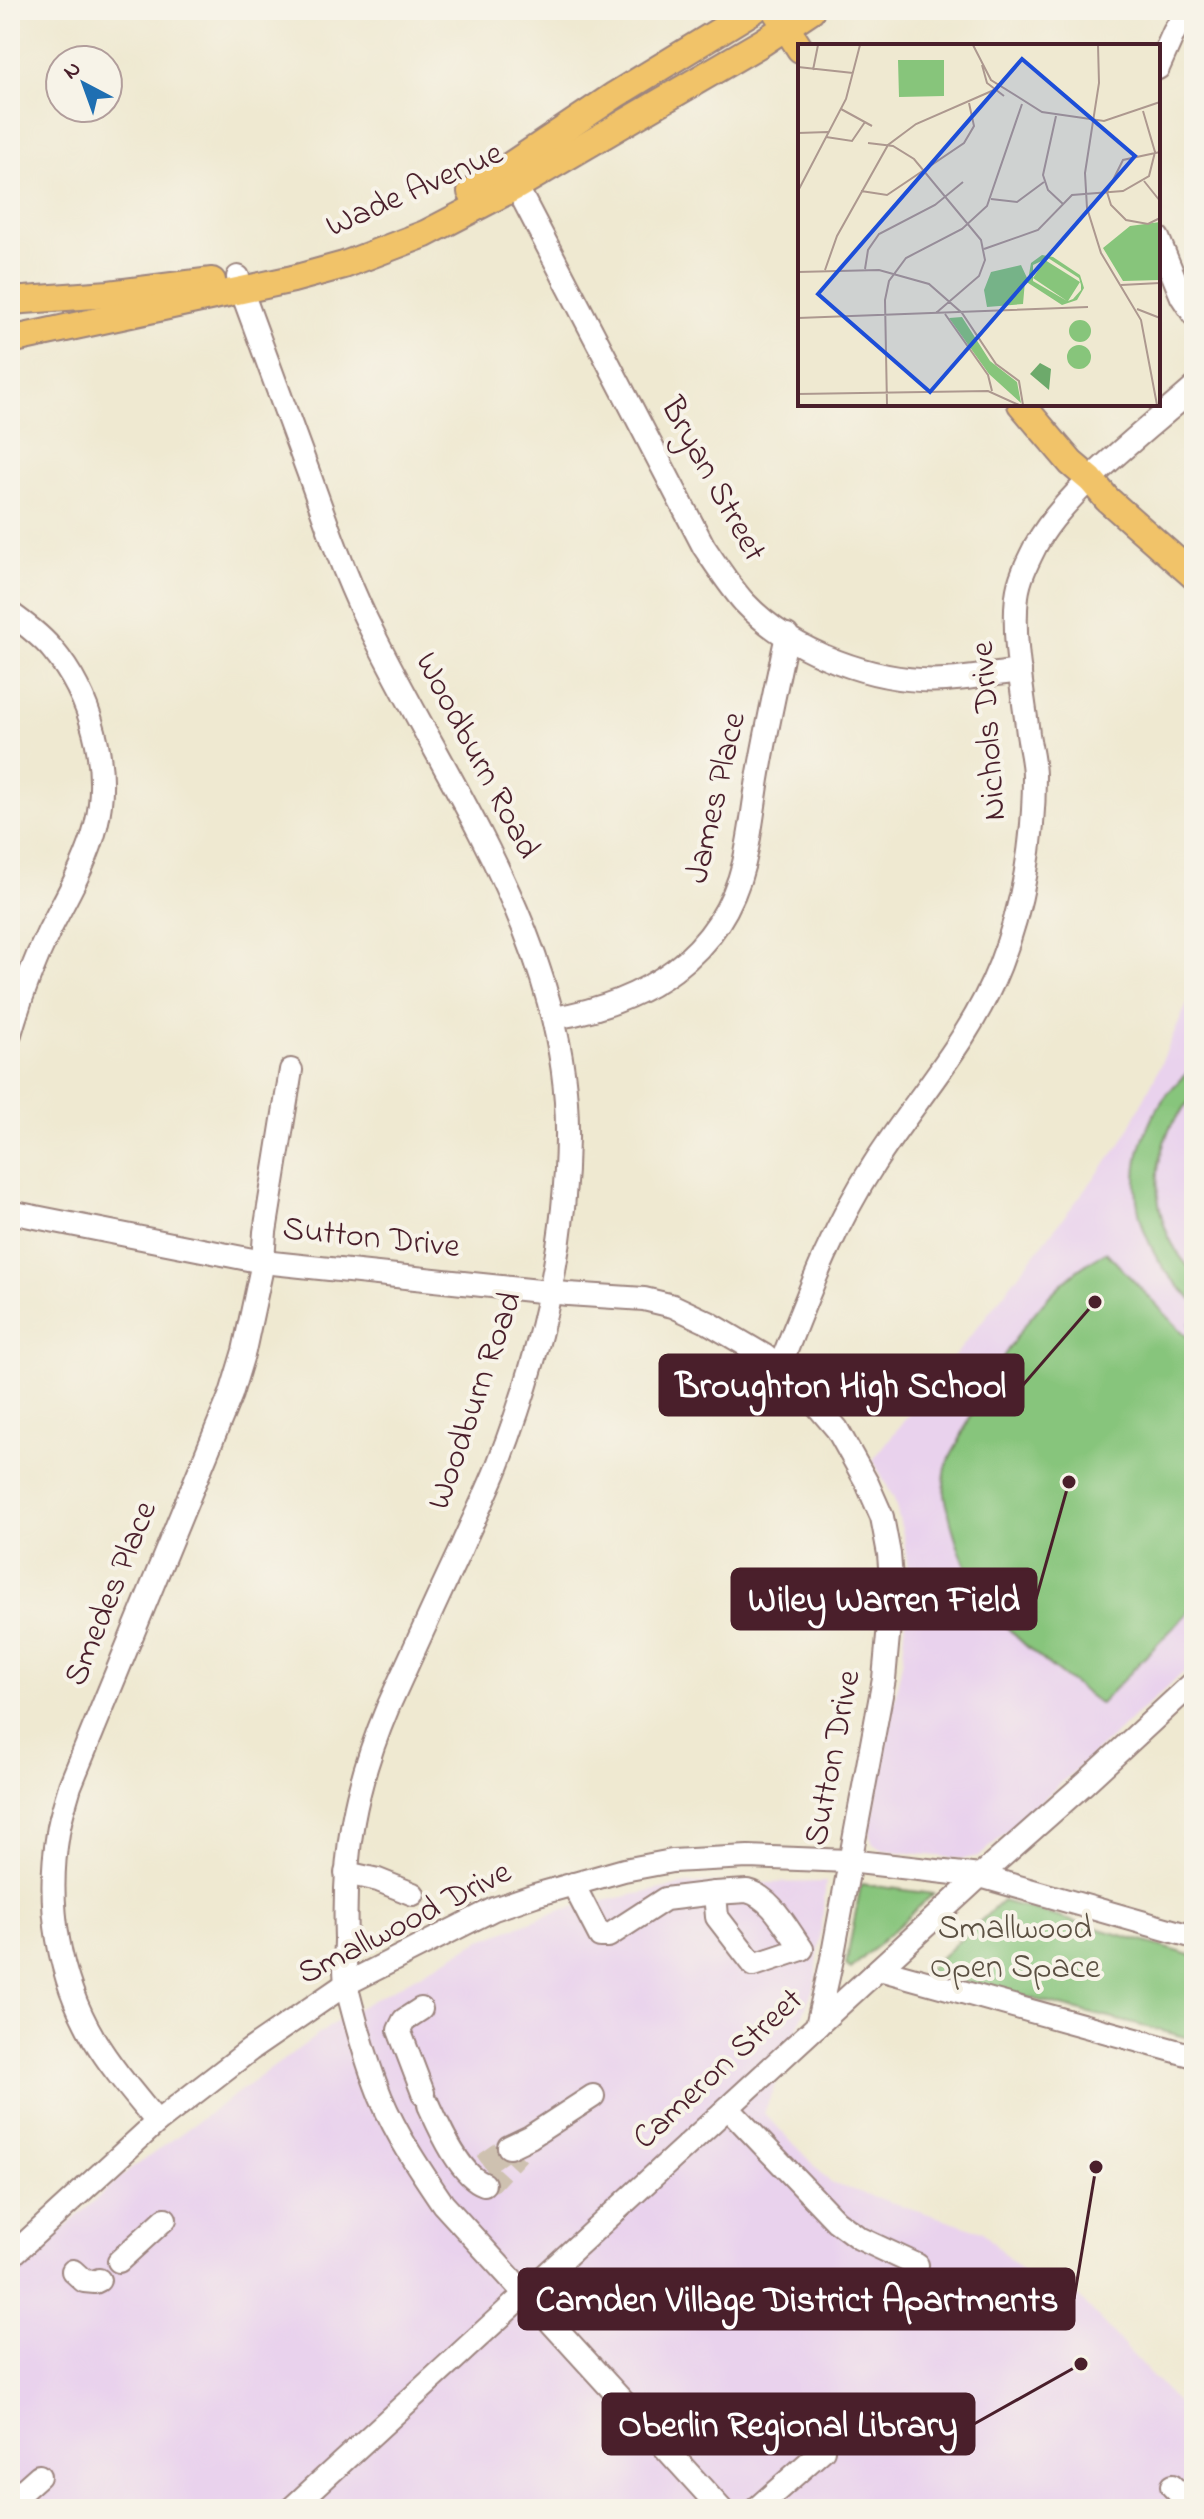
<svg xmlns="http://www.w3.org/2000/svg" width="1204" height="2519" font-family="'Indie Flower',sans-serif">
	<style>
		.built { fill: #e9d2ed }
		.green { fill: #87c57b; stroke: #687253; stroke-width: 2 }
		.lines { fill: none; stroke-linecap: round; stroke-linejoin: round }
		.minor-tunnel { stroke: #cec1b0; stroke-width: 22; stroke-dasharray: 22 11; stroke-linecap: butt }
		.minor-casing { stroke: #9c847e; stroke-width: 26 }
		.major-casing { stroke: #9c847e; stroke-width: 30 }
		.minor { stroke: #fff; stroke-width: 22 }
		.major { stroke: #f1c369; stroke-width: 26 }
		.labels { text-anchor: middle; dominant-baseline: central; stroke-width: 8; stroke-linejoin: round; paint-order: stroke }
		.street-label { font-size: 34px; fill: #4a1f2b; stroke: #f7f3e8 }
		.park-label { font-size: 34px; fill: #5c5143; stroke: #f7f3e8 }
		.inset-road { fill: none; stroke: #ad988f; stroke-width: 2 }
		.view { fill: #1d4ed8; fill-opacity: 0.15; stroke: #1d4ed8; stroke-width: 4 }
		.inset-edge { fill: none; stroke: #4a1f2b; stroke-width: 4 }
		.leader { fill: none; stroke: #4a1f2b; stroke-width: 3 }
		.callout-dot { fill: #4a1f2b; stroke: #f7f3e8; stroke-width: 3 }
		.callout { fill: #4a1f2b; stroke: #4a1f2b; stroke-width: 3 }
		.callout-label { font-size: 36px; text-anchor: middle; font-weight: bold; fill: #fff }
	</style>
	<rect width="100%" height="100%" fill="#f7f3e8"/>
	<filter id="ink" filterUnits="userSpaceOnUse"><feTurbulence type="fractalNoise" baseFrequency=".0125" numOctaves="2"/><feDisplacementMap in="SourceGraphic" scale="16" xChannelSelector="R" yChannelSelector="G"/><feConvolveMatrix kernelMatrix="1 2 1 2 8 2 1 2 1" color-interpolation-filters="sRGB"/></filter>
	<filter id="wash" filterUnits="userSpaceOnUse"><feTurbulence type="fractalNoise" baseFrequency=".006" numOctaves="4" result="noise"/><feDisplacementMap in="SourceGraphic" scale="32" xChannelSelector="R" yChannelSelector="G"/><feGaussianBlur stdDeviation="1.8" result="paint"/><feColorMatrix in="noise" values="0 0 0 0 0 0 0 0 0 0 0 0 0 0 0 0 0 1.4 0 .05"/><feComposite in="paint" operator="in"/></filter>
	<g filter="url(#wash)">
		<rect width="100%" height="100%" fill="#efe9d1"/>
		<g class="built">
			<path d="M1194,988v675l-214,193 -18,3 -79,-9 -10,-6 -4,-10 34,-177 6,-79 -5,-40 -10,-39 -21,-39 248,-316 34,-67z"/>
			<path d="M826,1882l-11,102 -51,129 67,70 151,48 66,68 18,-16 128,138v83l-5,5h-1179v-231l109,-100 225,-162 137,-76 83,-31 122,-25z"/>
		</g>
		<g class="green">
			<path d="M1194,1067c0,8 1,17 0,25 -2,9 -19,25 -24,36 -23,49 -14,106 24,145v28c-76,-65 -79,-169 0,-234z"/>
			<path d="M1106,1252l86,90 -2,-19 4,-1v284l-94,98c-71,-55 -123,-85 -148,-178 -4,-18 -10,-35 -7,-53 1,-10 7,-19 12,-28 11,-24 22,-48 35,-70 29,-49 64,-97 114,-123z"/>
			<path d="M861,1884l72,10 -82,75 -5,-4z"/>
			<path d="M1002,1901l192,55v83l-269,-67z"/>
		</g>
	</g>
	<g filter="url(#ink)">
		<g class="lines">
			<g class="minor-tunnel">
				<path d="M483,2165l26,-18"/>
				<path d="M484,2184l8,-3 26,-28"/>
			</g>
			<defs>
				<g id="minor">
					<path d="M1158,68l16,-36 13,-22"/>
					<path d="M510,174l194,373c13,19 25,38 40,55 48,51 133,82 202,78 25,-2 50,-6 74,-9"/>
					<path d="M1158,238l24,59 12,18"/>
					<path d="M238,277l4,15c22,61 45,123 68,185 17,48 34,96 56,142 80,166 204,327 201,519 -1,111 -29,224 -69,327 -11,28 -25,55 -37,83 -25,53 -49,106 -73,159 -34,81 -45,144 -42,232 0,15 -3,34 1,49 9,36 20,76 34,110 16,38 39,72 62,106l278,305"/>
					<path d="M10,613c15,11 30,22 42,36 39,46 59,117 44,177 -9,37 -30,71 -47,105 -16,33 -29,68 -39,103"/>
					<path d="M554,1018c90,-15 167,-61 190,-155 7,-30 10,-61 15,-90 8,-46 18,-92 28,-138"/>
					<path d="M10,1212l253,50 305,32 76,5 29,7 36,17 56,33 32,26 40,47 30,54 15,34 7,37 3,38 -8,87 -52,280 -15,67"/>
					<path d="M780,1366c27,-69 53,-139 94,-202 42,-66 97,-124 126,-199 23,-59 34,-125 34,-189 0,-14 -4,-28 -6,-42 -5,-44 -16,-94 -11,-138 2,-18 11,-35 19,-51 29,-54 111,-115 158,-157"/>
					<path d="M346,1873l32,7 35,14"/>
					<path d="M573,1884l27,52h8l57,-37 50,-6"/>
					<path d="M747,1891c25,6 40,38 55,58l-48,16 -37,-48 -2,-24z"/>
					<path d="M879,1969l315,87"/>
					<path d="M421,2009l-17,11 -5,10 24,63"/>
					<path d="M429,2105c10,22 31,71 55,79"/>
					<path d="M728,2108l108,113 23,17 58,27"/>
					<path d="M157,2122c-22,-27 -45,-53 -63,-83 -36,-61 -48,-136 -36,-206 2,-16 8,-32 12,-47l161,-392 13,-43 19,-89 2,-30 26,-162"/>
					<path d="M509,2147l21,-10 63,-41"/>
					<path d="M10,2257l147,-135 93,-72 96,-66 148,-75 41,-14 89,-25 48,-9 76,-4 101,4 131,15 214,61"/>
					<path d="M119,2261l46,-42"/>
					<path d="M73,2271l11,10 11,1 4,-2"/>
					<path d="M1172,2486l22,23"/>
					<path d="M12,2500l27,-24"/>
					<path d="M291,2509l689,-633 105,-93 109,-101"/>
					<path d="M756,2509l67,-59"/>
				</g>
				<g id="major">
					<path d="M775,10l25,39"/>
					<path d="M471,192l144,-97 139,-85"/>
					<path d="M10,301l99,-7 103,-13"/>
					<path d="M10,340l283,-61 51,-14 81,-31 92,-48 246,-144 48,-32"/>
					<path d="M1021,404l50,59 20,17 16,19 87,77"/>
				</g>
			</defs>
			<use href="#minor" class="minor-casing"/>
			<use href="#major" class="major-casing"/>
			<use href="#minor" class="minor"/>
			<use href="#major" class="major"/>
		</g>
	</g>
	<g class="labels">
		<g class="street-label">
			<text transform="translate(415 191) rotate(-24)">Wade Avenue</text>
			<text transform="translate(712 480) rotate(61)">Bryan Street</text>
			<text transform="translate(990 731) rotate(-94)">Nichols Drive</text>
			<text transform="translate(476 756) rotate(62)">Woodburn Road</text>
			<text transform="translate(717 798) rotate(-77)">James Place</text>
			<text transform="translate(371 1239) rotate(6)">Sutton Drive</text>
			<text transform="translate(476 1401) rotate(-71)">Woodburn Road</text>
			<text transform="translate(112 1594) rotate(-68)">Smedes Place</text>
			<text transform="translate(834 1758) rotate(-79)">Sutton Drive</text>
			<text transform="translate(405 1924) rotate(-27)">Smallwood Drive</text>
			<text transform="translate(719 2070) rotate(-43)">Cameron Street</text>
		</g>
		<g class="park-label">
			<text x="1015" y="1930">Smallwood<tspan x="1015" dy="39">Open Space</tspan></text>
		</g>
	</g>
	<g transform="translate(798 44)">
		<rect width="362" height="362" fill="#efe9d1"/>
		<path d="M100,16h46v36l-45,1zM362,178v58l-37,1 -20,-33 27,-22zM244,211l11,2 27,18 4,13 -7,12 -15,5 -37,-24 -2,23 -36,3 -3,-17 7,-18 30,-7 7,15 3,-17zM250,214l31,20 2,7v5l-8,9 -5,2 12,-19 -35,-22 -12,18 34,23 -34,-20v-16zM164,273l28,44 27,21 4,21 -32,-29 -40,-56zM271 287a11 11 0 1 1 22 0a11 11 0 1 1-22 0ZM269 313a12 12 0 1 1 24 0a12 12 0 1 1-24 0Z" fill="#87c57b" fill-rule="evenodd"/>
		<path d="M242,319l11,6 -2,21 -19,-16z" fill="#6daa6b"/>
		<path class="inset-road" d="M175,1l18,35 51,32 62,9 56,-19M300,1l1,38 -14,90 2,35 14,45 40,67 16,85M184,21l5,18 17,13M0,23l55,6M15,26l5,-25M43,65l31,17M258,72l-13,59 5,15 15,14M0,89l30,-1M28,93l26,4 13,-19M70,99l25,3 21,13 67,81 4,20 -6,16 -43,37M362,108l-37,8 -16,32 4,13 15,15 22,4 12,-6M346,137l16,20M0,147l48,-92 14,-54M63,147l26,4 77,-52 10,-17 -5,-23M193,155l26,3 27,-20M186,205l54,-19 34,-35 51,-4 26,-15 6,-24 -12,-41M67,225l3,-19 11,-16 56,-29 28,-23M27,226l12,-34 51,-91 28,-21 78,-34M0,228l81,-2 50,14 33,29 34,51 23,17 4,24M323,241l39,-2M339,265l23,9M147,270l43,61 4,16M0,274l290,-11M0,350l190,-3 31,14M89,361l-2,-105 4,-19 17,-23 56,-29 25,-23 35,-102"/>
		<path class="view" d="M224,15l113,97 -205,236 -112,-98z"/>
		<rect width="362" height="362" class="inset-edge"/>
	</g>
	<path class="leader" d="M1095 1302L1023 1385M1069 1482L1036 1599M1096 2167L1074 2299M1081 2364L974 2424"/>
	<g class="callout-dot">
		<circle cx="1095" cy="1302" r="8"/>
		<circle cx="1069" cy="1482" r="8"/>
		<circle cx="1096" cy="2167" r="8"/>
		<circle cx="1081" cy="2364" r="8"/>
	</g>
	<g class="callout">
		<rect x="660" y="1355" width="363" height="60" rx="8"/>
		<rect x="732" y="1569" width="304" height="60" rx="8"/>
		<rect x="519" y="2269" width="555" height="60" rx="8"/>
		<rect x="603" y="2394" width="371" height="60" rx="8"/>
	</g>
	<g class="callout-label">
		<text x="841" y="1397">Broughton High School</text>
		<text x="884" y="1611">Wiley Warren Field</text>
		<text x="797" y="2311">Camden Village District Apartments</text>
		<text x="788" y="2436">Oberlin Regional Library</text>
	</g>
	<rect width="1204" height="2519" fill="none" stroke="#f7f3e8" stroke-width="40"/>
	<g transform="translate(84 84) rotate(319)"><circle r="38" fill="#f7f3e8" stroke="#b29e9c" stroke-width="2"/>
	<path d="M0-6L14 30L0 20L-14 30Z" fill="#1f6fb2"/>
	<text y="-12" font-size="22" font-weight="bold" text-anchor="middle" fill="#4a1f2b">N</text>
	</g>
</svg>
